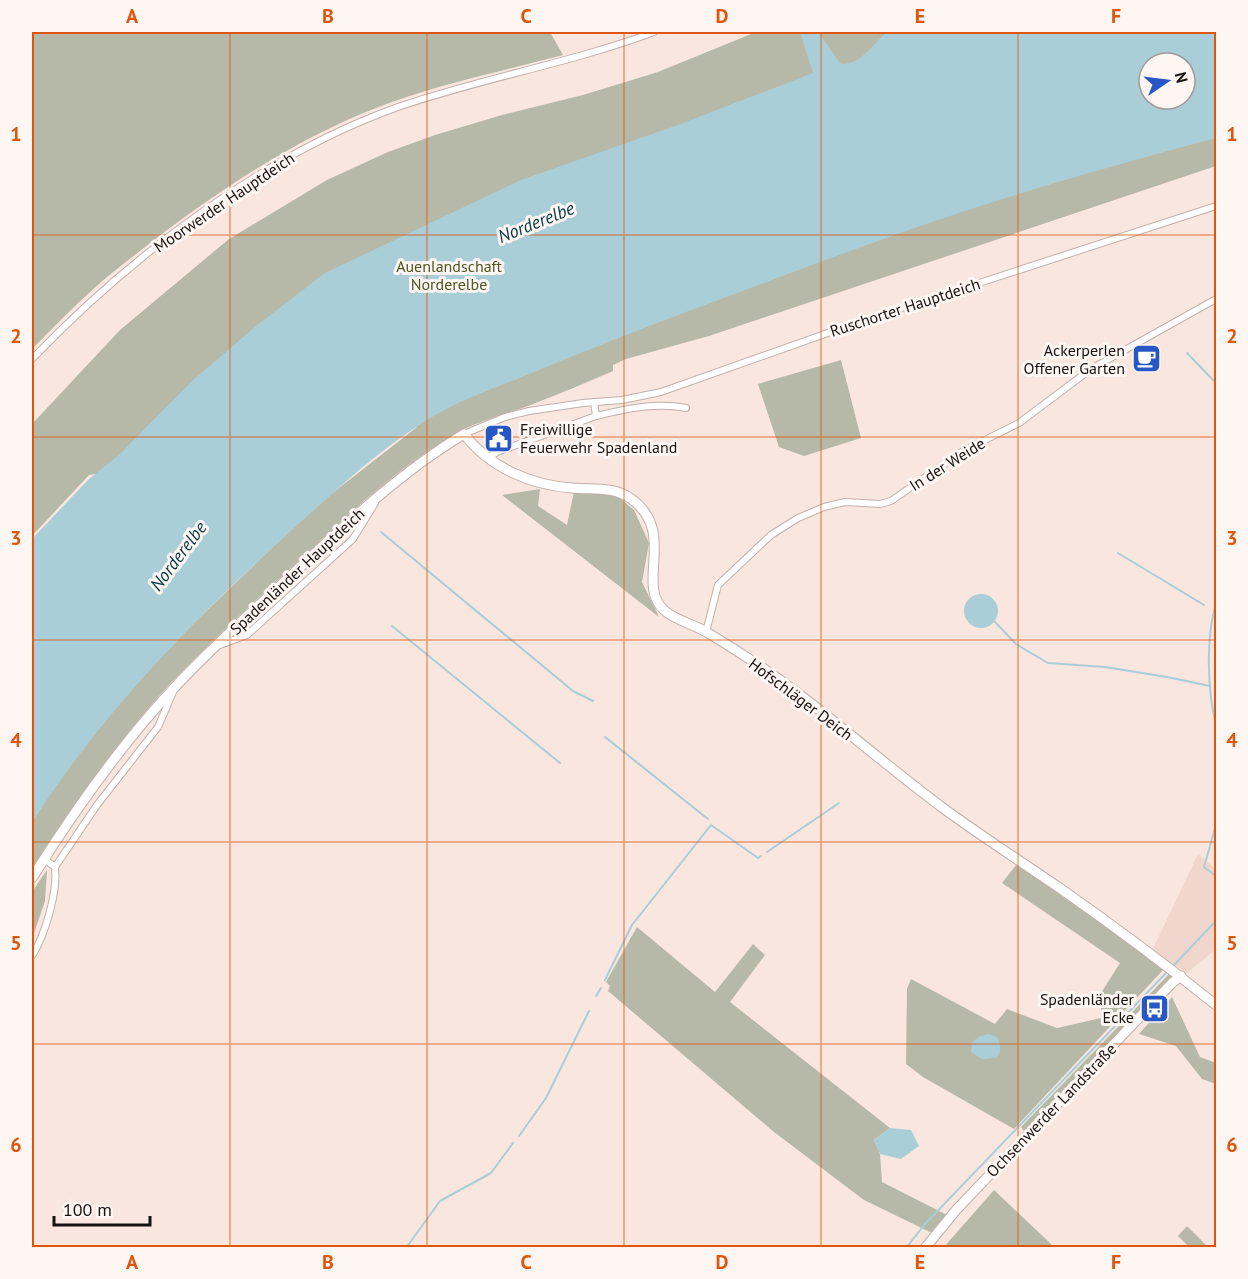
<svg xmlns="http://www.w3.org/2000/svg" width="1248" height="1279" font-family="'PT Sans',sans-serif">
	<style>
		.built { fill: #f0d6cc }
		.green { fill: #b6b9a7; fill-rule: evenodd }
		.water { fill: #aaced8; fill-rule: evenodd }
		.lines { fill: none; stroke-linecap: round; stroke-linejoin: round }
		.stream { stroke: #aaced8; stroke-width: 2 }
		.street-casing { stroke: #c2b0aa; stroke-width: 8 }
		.secondary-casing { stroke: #c2b0aa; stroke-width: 11 }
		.street { stroke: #fff; stroke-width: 6 }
		.secondary { stroke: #fff; stroke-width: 9 }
		.grid { fill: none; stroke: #de550c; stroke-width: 1.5; stroke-opacity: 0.55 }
		.labels { text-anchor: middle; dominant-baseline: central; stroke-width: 6; stroke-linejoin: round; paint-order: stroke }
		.street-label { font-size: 16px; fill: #18120f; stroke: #fef6f3 }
		.park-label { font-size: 16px; fill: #4f5524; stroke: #fef6f3 }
		.poi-label { font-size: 16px; fill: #18120f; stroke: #fef6f3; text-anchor: end }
		.water-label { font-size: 18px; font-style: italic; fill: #003843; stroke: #fef6f3 }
		.neatline { fill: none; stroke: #de550c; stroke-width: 2 }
		.grid-label { font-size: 20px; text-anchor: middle; font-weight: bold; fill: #de550c }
	</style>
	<rect width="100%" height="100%" fill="#f9e6df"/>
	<path class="built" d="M1198,854l18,15v80l-29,24 -35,-22z"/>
	<g class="green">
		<path d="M32,32h518l13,23c-64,17 -130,30 -192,55 -97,39 -183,102 -264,167 -26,22 -51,48 -75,72z"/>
		<path d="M756,32h460v134l-507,170 -83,23 -13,6v6c-28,12 -56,24 -85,35 -24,9 -48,14 -71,27 -58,33 -107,80 -155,125 -46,42 -92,84 -135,129 -51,56 -94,118 -135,181v-46l30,-47 66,-84 68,-70 82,-79 52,-47 87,-68 -328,48 -57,61v-112l88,-94 109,-91 98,-59 61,-28 47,-17 67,-20 81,-20 75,-23zM1149,63h36v36h-36z"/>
		<path d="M841,360l20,78 -57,18 -25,-9 -21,-63z"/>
		<path d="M540,489l-2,17 29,19 7,-33 41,2 19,16 15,33 -7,39 17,35 -157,-122z"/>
		<path d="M1016,865l64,42 84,62 -150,160 -91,-52 -17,-13 1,-75 4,-10 84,45 12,-15 50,19 44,-10v-25l19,-30 -118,-80z"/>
		<path d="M47,870l-2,31 -13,38v-47z"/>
		<path d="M637,927l78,65 38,-48 12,11 -35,47 160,126 -16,12 6,14 2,28 65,33 -15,18 -68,-33 -90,-68 -166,-141 2,-5 -4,-4z"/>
		<path d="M1170,973l3,3 -149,155 -3,-4z"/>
		<path d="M1172,997l28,60 16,6v21l-14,-5 -26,-33 -37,-12z"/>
		<path d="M994,1190l58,55 -3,2h-105z"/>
		<path d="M1187,1226l21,21h-19l-11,-11z"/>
	</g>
	<g class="water">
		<path d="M800,32h18l22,31c17,6 35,-21 47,-31h329v106c-70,19 -141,38 -210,60 -108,33 -214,75 -320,114 -55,21 -109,42 -164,65 -30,12 -62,23 -90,40 -50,30 -95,72 -138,111 -99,90 -189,181 -262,294v-283l57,-60 30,-24 72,-73 65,-56 69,-53 196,-93 157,-55 135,-52zM1149,63h36v36h-36z"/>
		<circle cx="981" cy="611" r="17"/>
		<path d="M989,1034l8,3c4,9 5,13 -1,21l-14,1 -11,-7 1,-10 8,-6z"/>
		<path d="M890,1128l21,2 8,16 -18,13 -21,-5 -6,-14z"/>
	</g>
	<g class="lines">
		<g class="stream">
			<path d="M1187,353l29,30"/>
			<path d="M381,532l192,159 20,10"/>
			<path d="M1118,553l86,52"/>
			<path d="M1216,604c-10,32 -9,87 0,120"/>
			<path d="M995,622l21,22 32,19 57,4 62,10 43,9"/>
			<path d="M392,626l168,137"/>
			<path d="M605,737l103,82"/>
			<path d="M1216,825l-12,42 12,9"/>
			<path d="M767,852l72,-49"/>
			<path d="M1172,967l44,-46"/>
			<path d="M605,980l27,-55 79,-100 47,33 3,-2"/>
			<path d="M596,996l5,-8"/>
			<path d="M519,1136l27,-38 43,-87"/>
			<path d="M406,1248l34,-47 51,-28 22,-30"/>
			<path d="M906,1248l19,-24 243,-253"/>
		</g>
		<defs>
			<g id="street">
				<path d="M32,359c98,-102 231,-204 366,-252 84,-29 173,-44 256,-75"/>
				<path d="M596,416c29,-7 60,-14 90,-8"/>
				<path d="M464,434l41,-17 24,-6 54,-8 39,-3 39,-8 195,-69 360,-117"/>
				<path d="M489,458l8,-6 99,-36 -2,-14"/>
				<path d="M706,632l12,-47 53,-50 27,-17 26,-11 21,-5 35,2 11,-3 72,-50 56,-28 72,-54 125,-70"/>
				<path d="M220,645l27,-10 106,-96 22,-36"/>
				<path d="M55,867l42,-62 61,-78 15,-35"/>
				<path d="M32,956c13,-21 26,-64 23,-89l-11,-8"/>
			</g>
			<g id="secondary">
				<path d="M32,878c42,-67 87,-131 141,-189 38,-41 81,-79 122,-117 53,-50 106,-100 169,-138 26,34 67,51 108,54 19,2 41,-2 58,10 48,33 5,86 34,112 12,11 30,14 44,23 30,18 59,37 87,58 50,38 97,79 148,117 38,28 79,54 118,81 53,37 105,76 155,116"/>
				<path d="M925,1248l32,-39 215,-226 9,-7"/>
			</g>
		</defs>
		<use href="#street" class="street-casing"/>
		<use href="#secondary" class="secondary-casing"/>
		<use href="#street" class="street"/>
		<use href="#secondary" class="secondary"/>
	</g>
	<path class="grid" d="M230,32v1216M427,32v1216M624,32v1216M821,32v1216M1018,32v1216M32,235h1184M32,437h1184M32,640h1184M32,842h1184M32,1044h1184"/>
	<defs>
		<symbol id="cafe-square" viewBox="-11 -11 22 22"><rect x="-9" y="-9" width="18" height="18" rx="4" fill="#2657c5" stroke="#fef6f3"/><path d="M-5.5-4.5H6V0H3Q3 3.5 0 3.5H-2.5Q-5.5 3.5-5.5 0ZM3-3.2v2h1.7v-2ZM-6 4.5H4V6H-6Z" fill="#fff"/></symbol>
		<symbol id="civic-square" viewBox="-11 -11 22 22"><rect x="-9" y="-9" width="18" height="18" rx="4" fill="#2657c5" stroke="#fef6f3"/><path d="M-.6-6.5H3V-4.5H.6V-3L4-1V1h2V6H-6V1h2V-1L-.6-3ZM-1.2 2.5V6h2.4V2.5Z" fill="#fff"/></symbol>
		<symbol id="bus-square" viewBox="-11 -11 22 22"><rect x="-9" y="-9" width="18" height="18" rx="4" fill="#2657c5" stroke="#fef6f3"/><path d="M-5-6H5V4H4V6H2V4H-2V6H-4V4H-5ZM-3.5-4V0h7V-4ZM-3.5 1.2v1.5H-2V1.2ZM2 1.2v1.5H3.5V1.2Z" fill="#fff"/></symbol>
	</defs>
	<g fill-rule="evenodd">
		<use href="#cafe-square" x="1130" y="342" width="33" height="33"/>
		<use href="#civic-square" x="482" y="422" width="33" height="33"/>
		<use href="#bus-square" x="1138" y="992" width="33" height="33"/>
	</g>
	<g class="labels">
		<g class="street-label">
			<text transform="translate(224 202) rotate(-34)">Moorwerder Hauptdeich</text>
			<text transform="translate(905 307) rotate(-18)">Ruschorter Hauptdeich</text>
			<text transform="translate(947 464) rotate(-32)">In der Weide</text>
			<text transform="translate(297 571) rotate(-43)">Spadenländer Hauptdeich</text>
			<text transform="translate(801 699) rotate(37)">Hofschläger Deich</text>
			<text transform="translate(1051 1110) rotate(-46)">Ochsenwerder Landstraße</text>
		</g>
		<g class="park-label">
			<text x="449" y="266">Auenlandschaft<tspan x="449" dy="18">Norderelbe</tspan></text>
		</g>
		<g class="poi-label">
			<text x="1125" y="350">Ackerperlen<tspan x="1125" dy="18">Offener Garten</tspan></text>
			<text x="520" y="429" text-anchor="start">Freiwillige<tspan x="520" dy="18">Feuerwehr Spadenland</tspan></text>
			<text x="1134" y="999">Spadenländer<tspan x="1134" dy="18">Ecke</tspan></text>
		</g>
		<g class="water-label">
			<text transform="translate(536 222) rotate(-22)">Norderelbe</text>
			<text transform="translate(178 556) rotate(-53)">Norderelbe</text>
		</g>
	</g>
	<rect width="1248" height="1279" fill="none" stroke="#fef6f3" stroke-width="66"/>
	<g transform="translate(1167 81) rotate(76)"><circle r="28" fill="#fef6f3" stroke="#a29b98" stroke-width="1.5"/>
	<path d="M0-4.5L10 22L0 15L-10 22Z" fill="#2657c5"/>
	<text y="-9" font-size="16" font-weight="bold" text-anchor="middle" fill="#18120f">N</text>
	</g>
	<path d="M54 1216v9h96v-9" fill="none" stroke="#18120f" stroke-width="3"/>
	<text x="63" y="1216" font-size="18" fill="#18120f" stroke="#fef6f3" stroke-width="4.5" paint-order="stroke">100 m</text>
	<rect x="33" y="33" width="1182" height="1213" class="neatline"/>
	<g class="grid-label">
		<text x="132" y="23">A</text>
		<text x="328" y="23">B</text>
		<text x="526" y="23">C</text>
		<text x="722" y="23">D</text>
		<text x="920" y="23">E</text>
		<text x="1116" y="23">F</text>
		<text x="16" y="141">1</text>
		<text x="1232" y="141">1</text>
		<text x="16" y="343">2</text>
		<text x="1232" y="343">2</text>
		<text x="16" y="545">3</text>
		<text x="1232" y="545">3</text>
		<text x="16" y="747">4</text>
		<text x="1232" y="747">4</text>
		<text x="16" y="950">5</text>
		<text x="1232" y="950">5</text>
		<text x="16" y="1152">6</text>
		<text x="1232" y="1152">6</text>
		<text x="132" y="1269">A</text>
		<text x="328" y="1269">B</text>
		<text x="526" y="1269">C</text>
		<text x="722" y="1269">D</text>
		<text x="920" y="1269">E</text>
		<text x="1116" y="1269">F</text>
	</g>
</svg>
